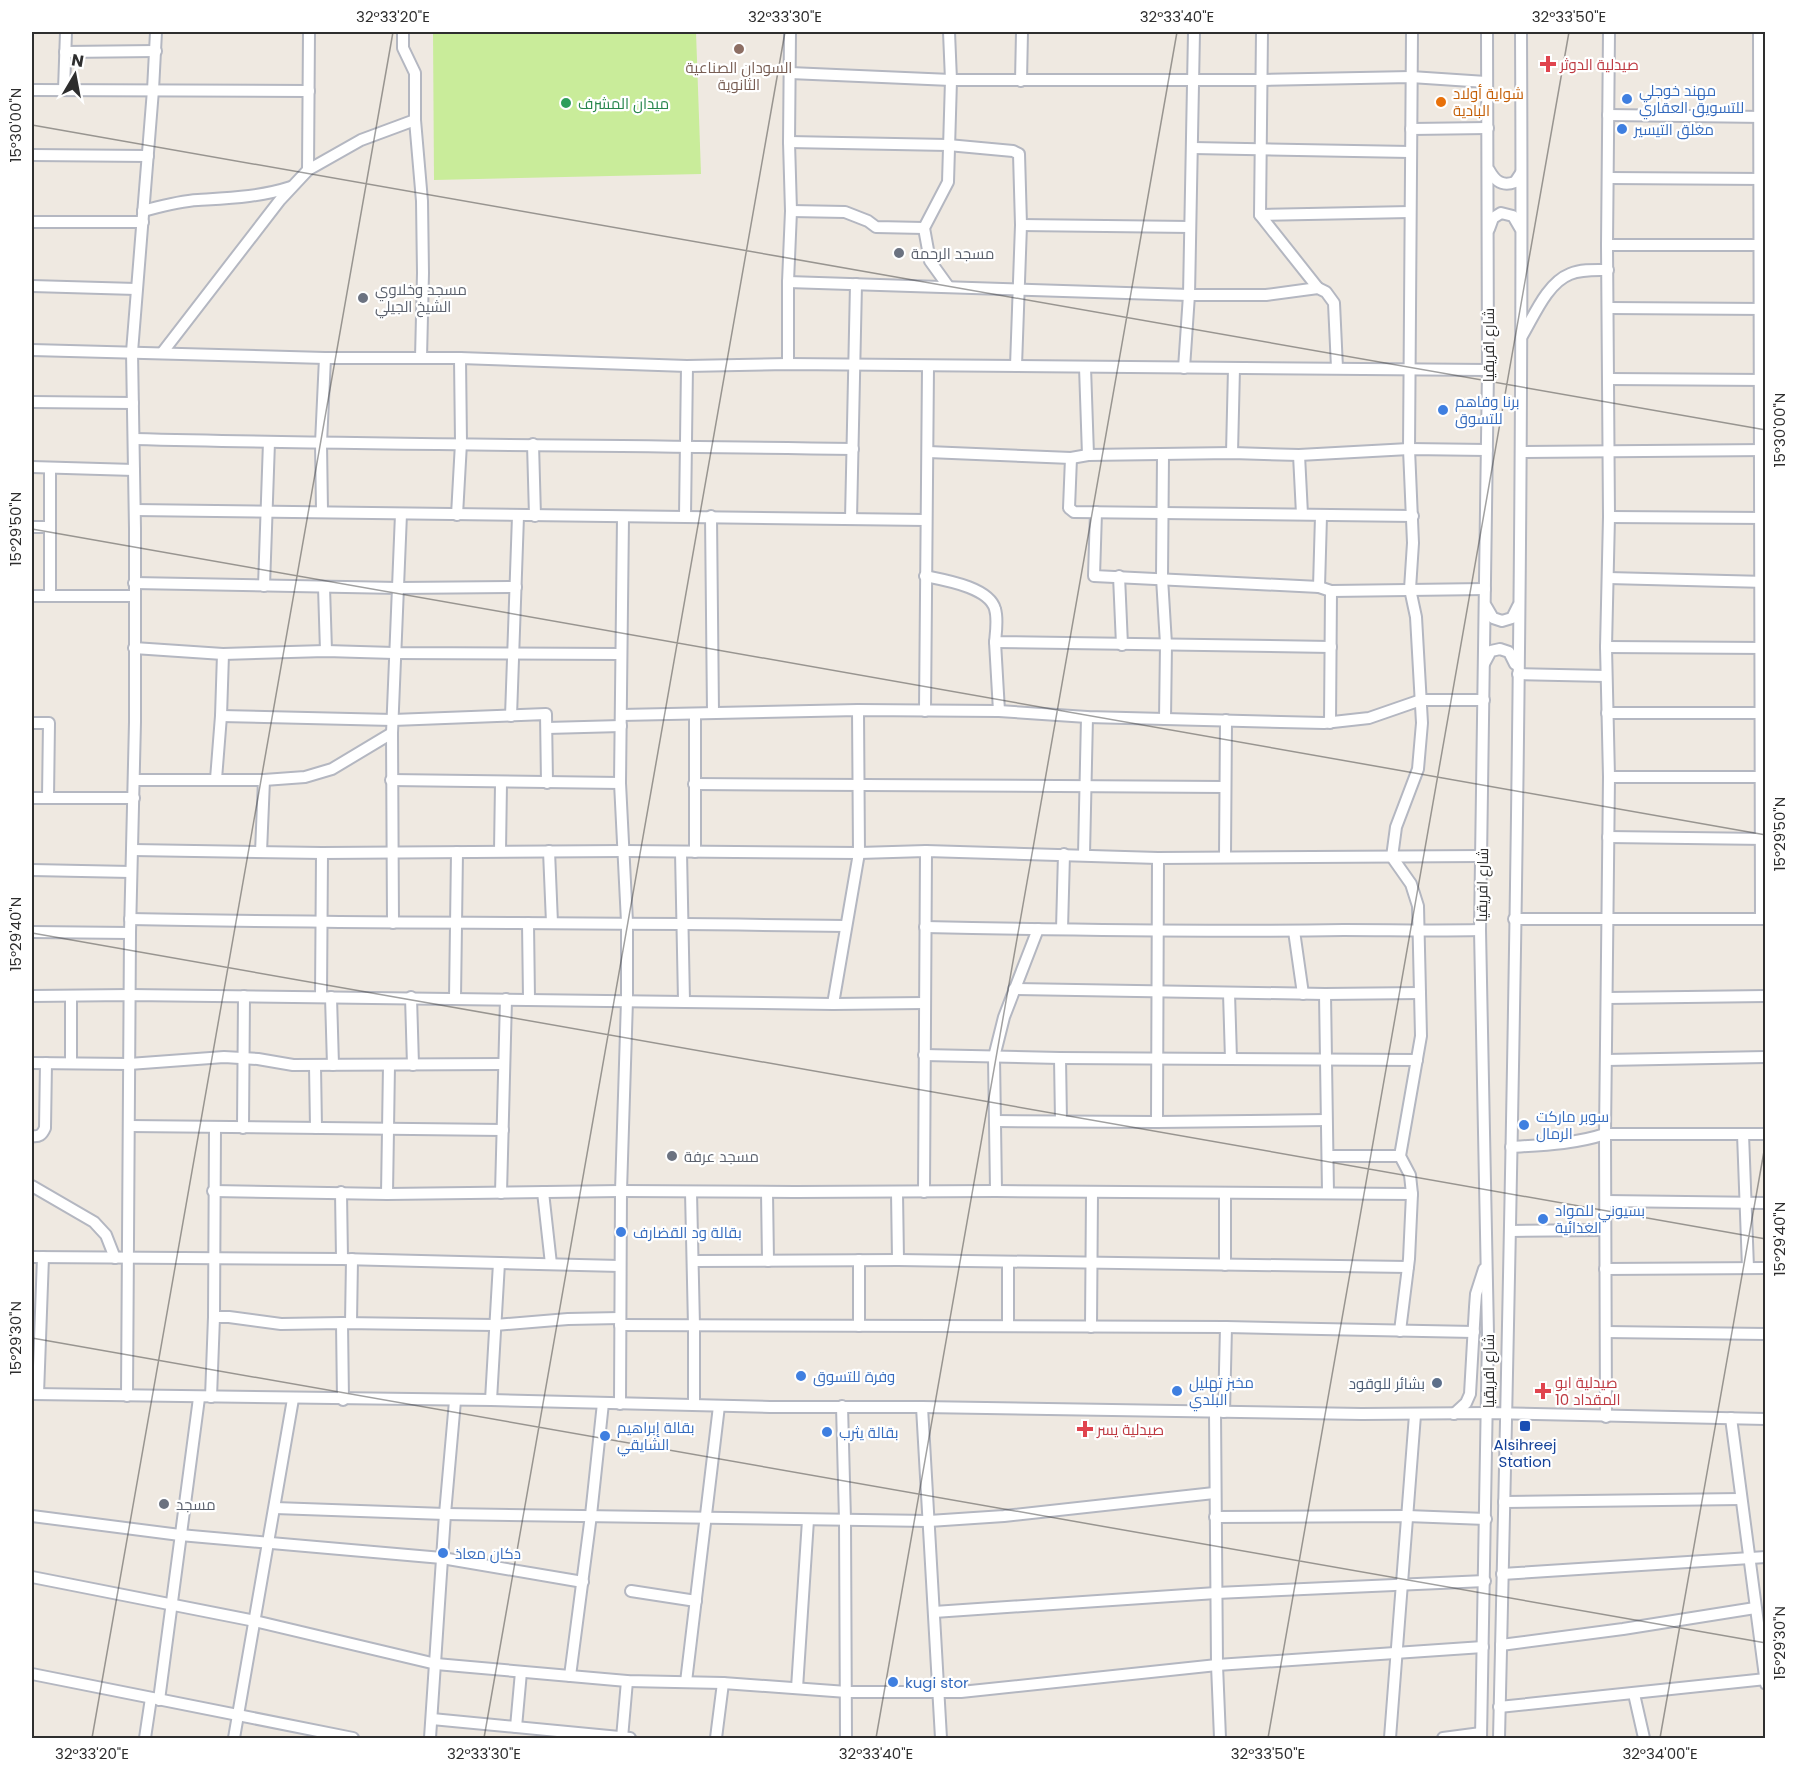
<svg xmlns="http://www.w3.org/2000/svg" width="1797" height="1770" font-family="Poppins,Cairo,sans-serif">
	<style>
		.pitch { fill: #c9ec9a }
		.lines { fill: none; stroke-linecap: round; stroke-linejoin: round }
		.minor-casing { stroke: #b4b7c1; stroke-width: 14 }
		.minor { stroke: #fff; stroke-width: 10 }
		.ticks { fill: none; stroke: #2e2e2e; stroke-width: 1.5; stroke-opacity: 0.45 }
		.education-dot { fill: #8d6e63; stroke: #fff; stroke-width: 2 }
		.health-dot { fill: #e0444e; stroke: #fff; stroke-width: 2 }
		.shop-dot { fill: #3f7fe0; stroke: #fff; stroke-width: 2 }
		.food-dot { fill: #e8710a; stroke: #fff; stroke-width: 2 }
		.leisure-dot { fill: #2e9e5b; stroke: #fff; stroke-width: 2 }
		.worship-dot { fill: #6b7280; stroke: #fff; stroke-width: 2 }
		.service-dot { fill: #5c6f8a; stroke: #fff; stroke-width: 2 }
		.transit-dot { fill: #1a4fb4; stroke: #fff; stroke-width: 2 }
		.labels { text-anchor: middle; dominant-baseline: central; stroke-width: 4.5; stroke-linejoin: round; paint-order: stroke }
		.health-label { font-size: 15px; fill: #be3a42; stroke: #fff; text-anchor: start }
		.education-label { font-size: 15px; fill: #785e54; stroke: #fff }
		.shop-label { font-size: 15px; fill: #366cbe; stroke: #fff; text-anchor: start }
		.food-label { font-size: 15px; fill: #c56008; stroke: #fff; text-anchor: start }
		.leisure-label { font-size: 15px; fill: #27864d; stroke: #fff; text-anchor: start }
		.worship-label { font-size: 15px; fill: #5b616d; stroke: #fff; text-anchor: start }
		.street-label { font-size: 15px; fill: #2e2e2e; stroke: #fff }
		.service-label { font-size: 15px; fill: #4e5e75; stroke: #fff; text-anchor: end }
		.transit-label { font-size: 15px; fill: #164399; stroke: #fff }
		.neatline { fill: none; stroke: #2e2e2e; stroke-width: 2 }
		.ticks-label { font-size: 15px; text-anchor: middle; fill: #2e2e2e }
	</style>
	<rect width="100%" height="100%" fill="#efe9e1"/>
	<path class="pitch" d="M433,32h263l5,142 -267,6z"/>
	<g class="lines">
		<defs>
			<g id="minor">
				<path d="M403,32v16l12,25v47l7,81 1,72 -2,85"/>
				<path d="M1262,32l-2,183 58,73"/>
				<path d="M1759,32l2,887"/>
				<path d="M65,52l91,-1"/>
				<path d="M790,73l161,7h311l149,-3 75,5"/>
				<path d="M1021,81l1,-49"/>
				<path d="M32,90l277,1"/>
				<path d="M64,90l2,-58"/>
				<path d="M1608,115l156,2"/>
				<path d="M1411,129l77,-1"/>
				<path d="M789,142l159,3 65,6 6,3 2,71 -5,141"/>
				<path d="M1193,148l217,4"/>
				<path d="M32,155l116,1"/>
				<path d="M308,170l1,-138"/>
				<path d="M1489,170c6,11 13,17 26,12l6,-9"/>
				<path d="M1608,178l156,1"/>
				<path d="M143,211c19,-5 36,-10 55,-11 32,-2 62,-3 93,-13"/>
				<path d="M791,211l54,1 23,9 8,6 48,1"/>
				<path d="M1260,215l150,-3"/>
				<path d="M32,222h111"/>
				<path d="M1021,225l169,2"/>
				<path d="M1489,229l4,-11 8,-5 12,3 7,12"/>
				<path d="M1607,245h159"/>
				<path d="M788,282l401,13h77l52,-7 8,4 8,11 3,65"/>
				<path d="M32,286l104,3"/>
				<path d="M948,286l-18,-25 -6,-33 24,-46 3,-102 -2,-48"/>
				<path d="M1608,308l158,1"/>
				<path d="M1522,336c12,-20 25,-53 48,-62 12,-5 26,-4 38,-4"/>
				<path d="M32,350l293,8h135l227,8 101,-2 700,6"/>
				<path d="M162,353l118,-153 28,-30 53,-30 54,-20"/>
				<path d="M788,364v-82l3,-71 -2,-69 1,-110"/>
				<path d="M1085,367l3,88"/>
				<path d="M1184,368l5,-73 5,-263"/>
				<path d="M1609,379l157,1"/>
				<path d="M32,402l101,1"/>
				<path d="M134,439c239,6 479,6 719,10"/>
				<path d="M533,444l2,72"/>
				<path d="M928,452l143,6 17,-3 144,-2 67,2 110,-6 78,1"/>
				<path d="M1521,452l245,-2"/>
				<path d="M1232,453l2,-85"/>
				<path d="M1163,455l-1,123 4,66 -1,75"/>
				<path d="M1299,455l3,59"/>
				<path d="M1071,458l-2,50 5,4 339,4"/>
				<path d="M32,467l102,3"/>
				<path d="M50,468v128"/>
				<path d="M135,510l791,10"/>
				<path d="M322,511l-1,-68 4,-85"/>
				<path d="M1096,512l-2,64 225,11"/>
				<path d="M457,515l4,-72 -1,-85"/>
				<path d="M685,516l2,-150"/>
				<path d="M711,516l2,197"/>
				<path d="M1321,516l-2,71 12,4 -1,132"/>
				<path d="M1609,517l157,1"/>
				<path d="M851,519l5,-235"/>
				<path d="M32,527h18"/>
				<path d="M925,576c19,4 64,11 70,33 3,10 1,23 0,33l336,5"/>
				<path d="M1119,576l3,69"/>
				<path d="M1608,578l158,4"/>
				<path d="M134,583l264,5 118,-1"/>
				<path d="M264,586l5,-144"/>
				<path d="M324,587l2,64"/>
				<path d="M1331,591l154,-2"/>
				<path d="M32,596h102"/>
				<path d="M1486,606l7,12 9,3 10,-3 6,-12"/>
				<path d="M995,642l4,69"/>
				<path d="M1606,647l160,1"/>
				<path d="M134,648l89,6 103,-3 68,2 227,1"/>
				<path d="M1484,664l7,-13 9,-2 9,3 6,12"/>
				<path d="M1518,674l88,2"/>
				<path d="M925,711l3,-344"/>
				<path d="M1607,713h159"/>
				<path d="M695,714v138"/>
				<path d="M621,715l237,-5 141,1 88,6 237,6 45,-5 52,-18h63"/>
				<path d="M221,716l172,4 153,-6 1,69"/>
				<path d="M511,716l7,-200"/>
				<path d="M32,723h17l-1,75"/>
				<path d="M547,728l74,-2"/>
				<path d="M1609,777h157"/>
				<path d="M216,779l5,-63 2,-62"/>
				<path d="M134,780h130l41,-3 27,-8 60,-36"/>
				<path d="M391,780l229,3"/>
				<path d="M694,784l531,3"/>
				<path d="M32,798h102"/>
				<path d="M1608,837l158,2"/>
				<path d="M133,850l189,3 302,-2 235,2 67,-2 232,7 325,-2"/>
				<path d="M500,851l1,-68"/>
				<path d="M549,851l3,72"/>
				<path d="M261,852l3,-72"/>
				<path d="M681,852l3,149"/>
				<path d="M1084,855l3,-138"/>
				<path d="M1225,856l1,-136"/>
				<path d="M32,870l99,2"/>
				<path d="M130,919c238,5 477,3 715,7"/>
				<path d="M1514,919h252"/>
				<path d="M393,923l-1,-190 9,-219"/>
				<path d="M528,923l1,76"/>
				<path d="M925,927c140,3 279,5 419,3 45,0 91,1 136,0"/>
				<path d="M1062,929l2,-75"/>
				<path d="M1294,931l9,63"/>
				<path d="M32,932l98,1"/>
				<path d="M1014,989l311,5 95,-1"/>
				<path d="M1229,993l2,66"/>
				<path d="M1325,994l3,199"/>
				<path d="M32,996l98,-1 703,9 91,-1"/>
				<path d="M321,997l1,-144"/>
				<path d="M331,997l2,68"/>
				<path d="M411,997l2,68"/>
				<path d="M455,998l2,-146"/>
				<path d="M1607,998l159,-2"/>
				<path d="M833,1004l26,-151 -1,-143"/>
				<path d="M924,1055l136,3 357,2"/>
				<path d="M1060,1058l1,63"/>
				<path d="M1606,1060l160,-3"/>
				<path d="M32,1063l97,1 95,-7 34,2 35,6 211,-1"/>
				<path d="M71,1063v-67"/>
				<path d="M315,1066l1,62"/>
				<path d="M995,1121l162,1 169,-2"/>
				<path d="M1157,1122l1,-264"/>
				<path d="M129,1126l374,4"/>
				<path d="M243,1128l1,-132"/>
				<path d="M1743,1134l5,134"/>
				<path d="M32,1136c7,1 10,-1 13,-8l1,-65"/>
				<path d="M1511,1147c32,-2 64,-3 94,-13h161"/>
				<path d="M1328,1156h72"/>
				<path d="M32,1186l62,36 12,13 9,23"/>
				<path d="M213,1191l174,3 234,-3 174,1 201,-1 416,3"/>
				<path d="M996,1191l-2,-134 10,-40 34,-88"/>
				<path d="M341,1192l1,67"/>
				<path d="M543,1192l8,72"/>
				<path d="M691,1192l3,134v79"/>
				<path d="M767,1192l1,69"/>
				<path d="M897,1192l1,68"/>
				<path d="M924,1192l2,-341"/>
				<path d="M501,1193l5,-194"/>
				<path d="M1225,1193v72"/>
				<path d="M387,1194l2,-129"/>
				<path d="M1606,1201l160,2"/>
				<path d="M1510,1231l95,-1"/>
				<path d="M32,1257l310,2 278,7"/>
				<path d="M693,1261l205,-1 510,7"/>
				<path d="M1008,1262v64"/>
				<path d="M1605,1269l161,-1"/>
				<path d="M214,1317h15l52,7 61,-1 153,2 73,-6 52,-1"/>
				<path d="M342,1323l1,77"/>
				<path d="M351,1323l1,-64"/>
				<path d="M620,1325l606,2 248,5"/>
				<path d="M859,1326v-66"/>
				<path d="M1091,1327l1,-134"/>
				<path d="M1400,1331l9,-72 3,-65 -2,-19 -10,-19 21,-120 -1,-43 -2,-87 -7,-22 -19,-27 4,-30 22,-58 4,-46 -6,-106 -6,-28 3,-46 -4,-94 3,-417"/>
				<path d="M1606,1332l160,2"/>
				<path d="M32,1394l459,6 279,7h152l440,7 126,-1 278,6"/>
				<path d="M38,1394l5,-137"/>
				<path d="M127,1396l3,-463 5,-211v-193l-3,-177 21,-262 3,-58"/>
				<path d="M211,1397l3,-80 1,-189"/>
				<path d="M491,1400l8,-137"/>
				<path d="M620,1404l1,-213 6,-191v-78l-7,-139 3,-266"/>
				<path d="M842,1406l3,114 1,218"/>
				<path d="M922,1407l19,331"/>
				<path d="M1215,1412l2,253 3,73"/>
				<path d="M1224,1412l2,-85"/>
				<path d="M1454,1414l12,-11 4,-9 5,-87 1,-13 8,-25"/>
				<path d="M1606,1417l-1,-283 4,-357 -3,-130 3,-130 -2,-272 2,-213"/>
				<path d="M1731,1418l35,266"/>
				<path d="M1504,1502l237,-3"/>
				<path d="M275,1508l170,6 484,7 75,-5 210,-23"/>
				<path d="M32,1516l148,19 262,23 141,24"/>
				<path d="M1215,1517l192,-1 79,3"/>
				<path d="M1502,1574l264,-17"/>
				<path d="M32,1577l223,44 181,43 191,17 96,2 124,9h114l256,-27 266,-18"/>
				<path d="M631,1591l65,10"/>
				<path d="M934,1612l282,-19 269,-12"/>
				<path d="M1501,1645l122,-16 132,-21"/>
				<path d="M32,1674l321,64"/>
				<path d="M570,1676l21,-161 12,-112"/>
				<path d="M686,1682l33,-276"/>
				<path d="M797,1688l11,-168"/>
				<path d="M1634,1694l10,44"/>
				<path d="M159,1700l40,-302"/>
				<path d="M1499,1707l267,-28"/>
				<path d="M432,1719l198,19"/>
				<path d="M516,1727l5,-55"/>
				<path d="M145,1738l6,-40"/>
				<path d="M234,1738l59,-339"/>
				<path d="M430,1738l15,-224 10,-113"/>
				<path d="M622,1738l5,-57"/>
				<path d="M716,1738l7,-55"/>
				<path d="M1390,1738l25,-323"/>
				<path d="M1443,1738l38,-5"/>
				<path d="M1481,1738l7,-404 -8,-404 8,-560 -1,-338"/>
				<path d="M1499,1738c13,-568 25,-1137 22,-1706"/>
			</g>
		</defs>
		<use href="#minor" class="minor-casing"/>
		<use href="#minor" class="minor"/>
	</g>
	<path class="ticks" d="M32,125l1734,305M32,529l1734,306M32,933l1734,306M32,1338l1734,305M92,1738l301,-1706M484,1738l301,-1706M876,1738l301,-1706M1268,1738l301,-1706M1660,1738l106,-598"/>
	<circle class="education-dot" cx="739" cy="49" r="6"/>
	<g class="health-dot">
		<path d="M1545 55h6v6h6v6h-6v6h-6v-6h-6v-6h6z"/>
		<path d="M1540 1382h6v6h6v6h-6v6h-6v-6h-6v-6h6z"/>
		<path d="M1082 1420h6v6h6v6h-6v6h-6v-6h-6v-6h6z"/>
	</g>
	<g class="shop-dot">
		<circle cx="1627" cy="99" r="6"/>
		<circle cx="1622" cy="129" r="6"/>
		<circle cx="1443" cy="410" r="6"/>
		<circle cx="1524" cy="1125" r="6"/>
		<circle cx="1543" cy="1219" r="6"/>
		<circle cx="621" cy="1232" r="6"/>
		<circle cx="801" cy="1376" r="6"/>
		<circle cx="1177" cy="1391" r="6"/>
		<circle cx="827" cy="1432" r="6"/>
		<circle cx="605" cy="1436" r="6"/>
		<circle cx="443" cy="1553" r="6"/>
		<circle cx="893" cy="1682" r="6"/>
	</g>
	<circle class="food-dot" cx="1441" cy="102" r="6"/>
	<circle class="leisure-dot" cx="566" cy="103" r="6"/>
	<g class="worship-dot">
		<circle cx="899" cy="253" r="6"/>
		<circle cx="363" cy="298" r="6"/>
		<circle cx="672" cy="1156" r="6"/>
		<circle cx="164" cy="1504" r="6"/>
	</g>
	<circle class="service-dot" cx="1437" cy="1383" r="6"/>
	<rect class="transit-dot" x="1519" y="1420" width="12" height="12" rx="3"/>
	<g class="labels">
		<g class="health-label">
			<text x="1560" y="64">صيدلية الدوثر</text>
			<text x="1555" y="1382">صيدلية ابو<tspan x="1555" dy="17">المقداد 10</tspan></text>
			<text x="1097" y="1429">صيدلية يسر</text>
		</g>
		<g class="education-label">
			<text x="739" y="67">السودان الصناعية<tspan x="739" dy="17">الثانوية</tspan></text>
		</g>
		<g class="shop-label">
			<text x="1639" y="90">مهند خوجلي<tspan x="1639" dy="17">للتسويق العقاري</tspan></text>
			<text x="1634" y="129">مغلق التيسير</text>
			<text x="1455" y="401">برنا وفاهم<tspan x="1455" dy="17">للتسوق</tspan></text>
			<text x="1536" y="1116">سوبر ماركت<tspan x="1536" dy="17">الرمال</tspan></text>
			<text x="1555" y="1210">بسيوني للمواد<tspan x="1555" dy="17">الغذائية</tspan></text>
			<text x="633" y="1232">بقالة ود القضارف</text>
			<text x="813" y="1376">وفرة للتسوق</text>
			<text x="1189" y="1382">مخبز تهليل<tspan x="1189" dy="17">البلدي</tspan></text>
			<text x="617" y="1427">بقالة إبراهيم<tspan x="617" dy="17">الشايقي</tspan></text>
			<text x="839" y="1432">بقالة يثرب</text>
			<text x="455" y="1553">دكان معاذ</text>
			<text x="905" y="1682">kugi stor</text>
		</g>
		<g class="food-label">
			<text x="1453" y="93">شواية أولاد<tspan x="1453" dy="17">البادية</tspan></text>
		</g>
		<g class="leisure-label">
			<text x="578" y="103">ميدان المشرف</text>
		</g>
		<g class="worship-label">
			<text x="911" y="253">مسجد الرحمة</text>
			<text x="375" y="289">مسجد وخلاوي<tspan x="375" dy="17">الشيخ الجيلي</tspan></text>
			<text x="684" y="1156">مسجد عرفة</text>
			<text x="176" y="1504">مسجد</text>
		</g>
		<g class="street-label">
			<text transform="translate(1488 345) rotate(-90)">شارع افريقيا</text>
			<text transform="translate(1482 885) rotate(-89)">شارع افريقيا</text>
			<text transform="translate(1488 1371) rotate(-90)">شارع افريقيا</text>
		</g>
		<g class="service-label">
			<text x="1425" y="1383">بشائر للوقود</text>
		</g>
		<g class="transit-label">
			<text x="1525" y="1444">Alsihreej<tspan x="1525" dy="17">Station</tspan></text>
		</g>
	</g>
	<rect width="1797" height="1770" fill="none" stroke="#ffffff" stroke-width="66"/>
	<g transform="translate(75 75) rotate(10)" stroke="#ffffff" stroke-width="4.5" paint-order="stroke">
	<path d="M0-4.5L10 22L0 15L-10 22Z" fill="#2e2e2e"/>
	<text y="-9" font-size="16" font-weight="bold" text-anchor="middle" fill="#2e2e2e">N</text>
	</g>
	<rect x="33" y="33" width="1731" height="1704" class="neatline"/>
	<g class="ticks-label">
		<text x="393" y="22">32°33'20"E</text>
		<text x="785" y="22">32°33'30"E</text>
		<text x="1177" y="22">32°33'40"E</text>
		<text x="1569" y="22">32°33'50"E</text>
		<text transform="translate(16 125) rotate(-90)" y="5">15°30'00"N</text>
		<text transform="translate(1780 430) rotate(-90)" y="5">15°30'00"N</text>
		<text transform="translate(16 529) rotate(-90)" y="5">15°29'50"N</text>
		<text transform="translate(1780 834) rotate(-90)" y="5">15°29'50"N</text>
		<text transform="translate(16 934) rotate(-90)" y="5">15°29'40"N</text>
		<text transform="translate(1780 1239) rotate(-90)" y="5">15°29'40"N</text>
		<text transform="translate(16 1338) rotate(-90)" y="5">15°29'30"N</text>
		<text transform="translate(1780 1643) rotate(-90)" y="5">15°29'30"N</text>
		<text x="92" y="1759">32°33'20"E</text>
		<text x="484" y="1759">32°33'30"E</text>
		<text x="876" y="1759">32°33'40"E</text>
		<text x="1268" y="1759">32°33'50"E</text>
		<text x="1660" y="1759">32°34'00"E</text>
	</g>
</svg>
